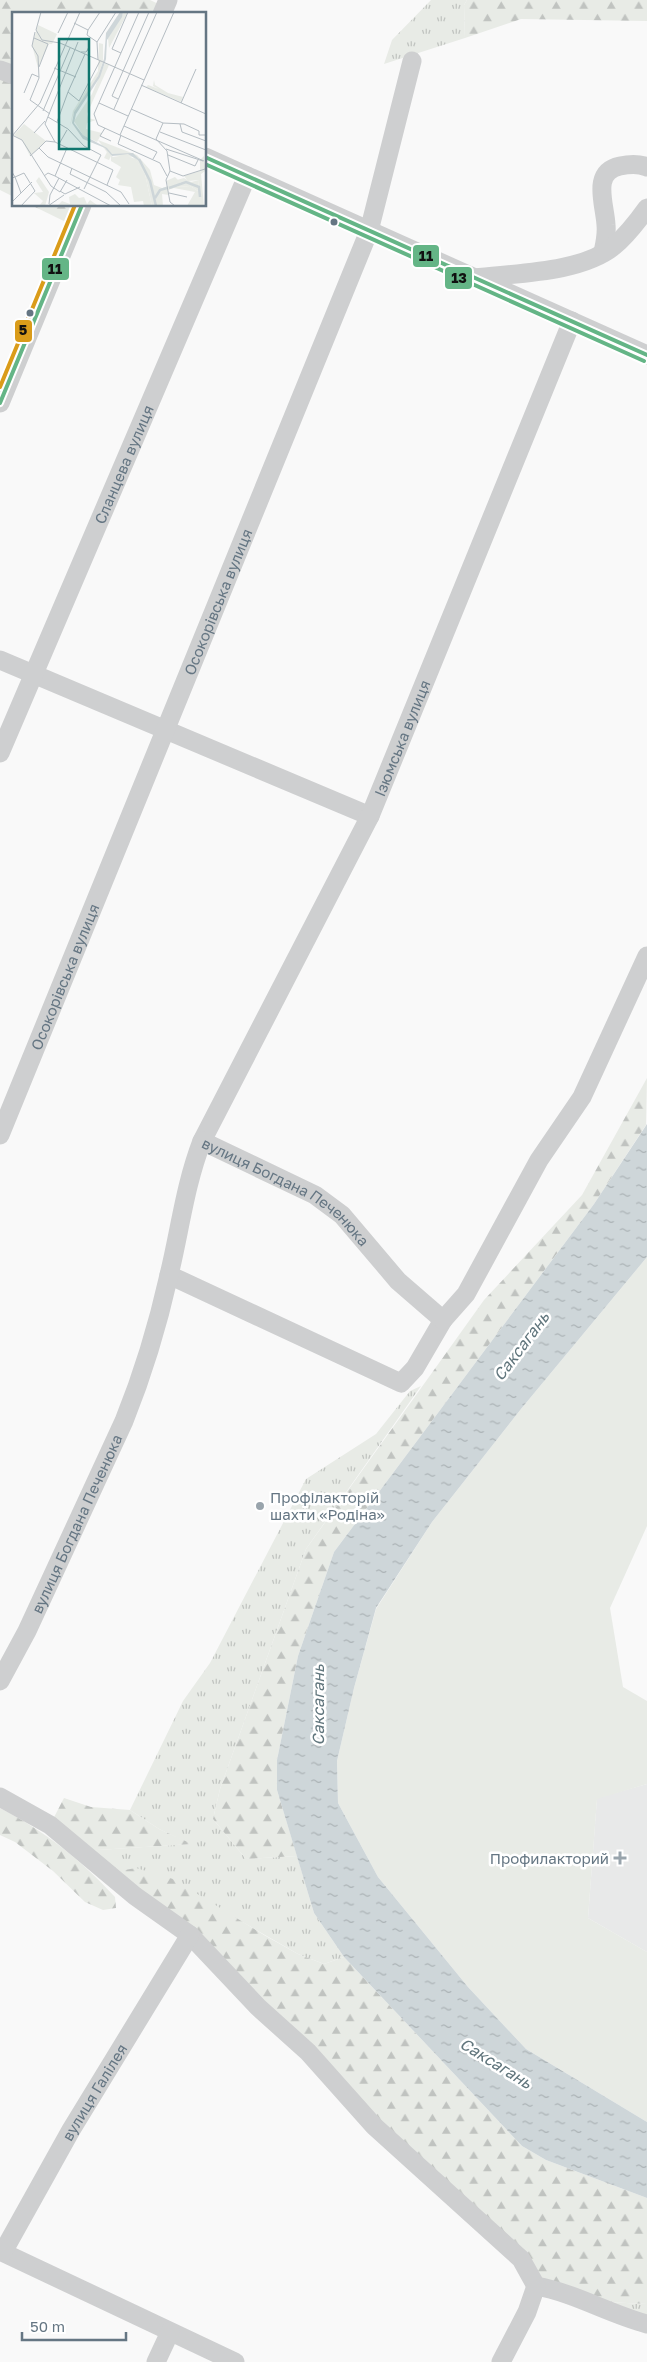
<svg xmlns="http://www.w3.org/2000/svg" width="647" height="2362" font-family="'Golos Text',sans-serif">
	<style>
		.built { fill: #e8e9e9 }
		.grass { fill: url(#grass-tufts) }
		.forest { fill: url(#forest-firs) }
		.park { fill: #e8ebe6 }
		.water { fill: url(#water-ripples) }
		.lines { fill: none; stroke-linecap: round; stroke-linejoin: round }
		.minor { stroke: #cecfd0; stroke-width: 19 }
		.bus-1-casing { stroke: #fff; stroke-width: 8 }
		.bus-2-casing { stroke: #fff; stroke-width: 8 }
		.bus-3-casing { stroke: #fff; stroke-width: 8 }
		.bus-1 { stroke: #64b586; stroke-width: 4 }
		.bus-2 { stroke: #64b586; stroke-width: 4 }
		.bus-3 { stroke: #da9c1a; stroke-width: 4 }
		.bus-dot { fill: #657683; stroke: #fff; stroke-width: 2 }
		.poi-dot { fill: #99a4ac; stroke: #fff; stroke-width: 2 }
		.labels { text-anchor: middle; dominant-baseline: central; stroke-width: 5; stroke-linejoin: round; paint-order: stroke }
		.street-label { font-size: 15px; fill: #657683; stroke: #fff }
		.poi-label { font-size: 15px; fill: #657683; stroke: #fff; text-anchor: start }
		.water-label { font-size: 16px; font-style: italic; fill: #60757c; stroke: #fff }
		.inset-river { fill: none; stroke: #ced6d9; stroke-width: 2.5 }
		.inset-road { fill: none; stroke: #b5bdc3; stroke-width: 1 }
		.view { fill: #0f766e; fill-opacity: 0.15; stroke: #0f766e; stroke-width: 2.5 }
		.inset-edge { fill: none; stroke: #657683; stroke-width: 2.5 }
		.line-badge { stroke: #fff; stroke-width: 2 }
		.pale-badge-label { font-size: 14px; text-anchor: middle; font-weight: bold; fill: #111 }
	</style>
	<defs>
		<pattern id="grass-tufts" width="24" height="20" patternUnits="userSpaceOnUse" patternTransform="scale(1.25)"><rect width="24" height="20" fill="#e8ebe6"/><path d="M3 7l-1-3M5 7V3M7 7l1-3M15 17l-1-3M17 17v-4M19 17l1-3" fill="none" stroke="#c0c3c0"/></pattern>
		<pattern id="forest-firs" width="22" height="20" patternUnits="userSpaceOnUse" patternTransform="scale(1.25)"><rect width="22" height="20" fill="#e8ebe6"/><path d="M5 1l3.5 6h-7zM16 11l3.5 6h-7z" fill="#c0c3c0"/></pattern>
		<pattern id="water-ripples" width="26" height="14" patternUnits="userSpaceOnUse" patternTransform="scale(1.25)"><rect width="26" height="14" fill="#ced6d9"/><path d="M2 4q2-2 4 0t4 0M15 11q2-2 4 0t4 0" fill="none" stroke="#abb2b5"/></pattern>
	</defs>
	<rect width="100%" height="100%" fill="#f9f9f9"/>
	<path class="built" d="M647,1784v168l-59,-34 9,-120z"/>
	<g class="grass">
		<path d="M431,0h36l-3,5 1,33 -81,26 8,-24z"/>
		<path d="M421,1386l-115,163 -86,240 -7,30 33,40 51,-3 17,57 30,44 -20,7 -26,-10 -73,-42 -117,-39 -26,-22 108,-7 -31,-15 -29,-19 53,-109 27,-38 96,-184 70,-45 34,-43z"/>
		<path d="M586,2301l61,3v20z"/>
	</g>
	<g class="forest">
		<path d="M0,0h150l15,7 -3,7h-148v183l-14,-7z"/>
		<path d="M467,0h180v21l-126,-2 -56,19 -1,-33z"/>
		<path d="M31,205h51l-8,21z"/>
		<path d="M647,1078l-1,47 -52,79 -260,348 -36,104 -21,104v30l20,66 -51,3 -33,-40 7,-30 86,-240 178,-249 98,-105z"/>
		<path d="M64,1798l27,9 39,3 29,19 33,15 -110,7 -32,-26z"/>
		<path d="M0,1808c45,23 81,52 115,89l1,11 -13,2 -18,-8 -32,-31 -38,-29 -15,-7z"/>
		<path d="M136,1868l37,11 91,56 34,19 26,10 20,-7 178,189 24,14 101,38v106l-61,-3 -37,-12 -241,-237 -200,-179z"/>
	</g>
	<g class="park">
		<path d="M25,0h10l19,8 -3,6h-31z"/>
		<path d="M647,1257v269l-37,82 13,79 24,14v83l-50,15 -9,119 59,34v170l-121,-73 -58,-62 -90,-110 -40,-74 -1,-42 17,-73 22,-79 56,-87 89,-113z"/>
	</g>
	<path class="water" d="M647,1124v133l-126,152 -89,113 -56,86 -22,80 -17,73 1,42 40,74 90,110 58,62 121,73v76l-101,-38 -24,-14 -178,-189 -30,-44 -37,-123v-30l21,-104 36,-104 260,-348z"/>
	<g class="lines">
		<g class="minor">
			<path d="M162,14l6,-14"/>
			<path d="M0,70l14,5"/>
			<path d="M205,157l442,198"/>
			<path d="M603,252c2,-9 4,-17 3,-27 -1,-21 -15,-53 14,-59 9,-2 18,-3 27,1"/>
			<path d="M475,278c41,-5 106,-5 139,-32 13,-11 23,-24 33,-38"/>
			<path d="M0,403l82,-198"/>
			<path d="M0,660l370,156"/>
			<path id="s1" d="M0,753l247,-577"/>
			<path id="s2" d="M0,1135l369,-904 43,-170"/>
			<path id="s3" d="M202,1141l168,-325 202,-495"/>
			<path d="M169,1275l232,108 14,-15 28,-48"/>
			<path id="s4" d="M0,1681l27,-50 97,-210c19,-47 34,-97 45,-146 11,-45 16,-90 33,-134l113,54 27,20 56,66 45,39 23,-26 73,-134 43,-63 65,-141"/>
			<path d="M0,1797l50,28 85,71 55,39 68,72 50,45 66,74 147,133 15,27"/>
			<path d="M0,2251l235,111"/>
			<path id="s5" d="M3,2252l68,-122 119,-195"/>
			<path d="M536,2286c39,7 73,28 111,38"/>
			<path d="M156,2362l14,-30"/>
			<path d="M501,2362l26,-50 9,-26"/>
		</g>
		<defs>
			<g id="bus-1">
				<path d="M205,157l442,198"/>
				<path d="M0,403l82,-198"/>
			</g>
			<path id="bus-2" d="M205,164l439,197"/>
			<path id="bus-3" d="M0,387l75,-182"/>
		</defs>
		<use href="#bus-1" class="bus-1-casing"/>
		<use href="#bus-2" class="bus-2-casing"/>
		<use href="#bus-3" class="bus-3-casing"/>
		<use href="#bus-1" class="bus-1"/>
		<use href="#bus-2" class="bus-2"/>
		<use href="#bus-3" class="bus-3"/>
	</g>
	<g class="bus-dot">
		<circle cx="334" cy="222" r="4.5"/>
		<circle cx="30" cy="313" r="4.5"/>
	</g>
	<g class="poi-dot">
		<circle cx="260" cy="1506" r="5"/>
		<path d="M617.5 1850.5h5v5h5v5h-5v5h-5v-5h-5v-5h5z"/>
	</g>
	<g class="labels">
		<g class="street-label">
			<text stroke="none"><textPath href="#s1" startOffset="314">Сланцева вулиця</textPath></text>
			<text stroke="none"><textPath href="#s2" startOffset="576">Осокорівська вулиця</textPath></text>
			<text stroke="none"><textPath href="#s3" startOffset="450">Ізюмська вулиця</textPath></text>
			<text stroke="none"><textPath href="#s2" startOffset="171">Осокорівська вулиця</textPath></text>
			<text stroke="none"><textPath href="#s4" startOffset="678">вулиця Богдана Печенюка</textPath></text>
			<text stroke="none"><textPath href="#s4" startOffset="175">вулиця Богдана Печенюка</textPath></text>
			<text stroke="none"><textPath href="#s5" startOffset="184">вулиця Галілея</textPath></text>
		</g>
		<g class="poi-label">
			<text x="270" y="1497">Профілакторій<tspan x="270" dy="17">шахти «Родіна»</tspan></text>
			<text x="609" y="1858" text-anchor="end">Профилакторий</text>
		</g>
		<g class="water-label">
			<text transform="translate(521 1346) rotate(-53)">Саксагань</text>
			<text transform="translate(318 1705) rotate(-90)">Саксагань</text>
			<text transform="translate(496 2063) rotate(32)">Саксагань</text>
		</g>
	</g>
	<g transform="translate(12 12)">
		<rect width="194" height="194" fill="#f9f9f9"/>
		<path d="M26,13l19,9 -5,10h-3l-11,24 -6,-23zM142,68l1,5 13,8 15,4 -2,5 -35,-15 2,-2 11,4 -6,-3zM86,128l39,15 13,15 4,15 8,3 6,-2 -2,-5 9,-4 6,6 -4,4 13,-1 8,5 1,-11 -11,1 -4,-5 16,-5v-11l4,-4 1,15 -4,3 3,32h-17l8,-14 -21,-4 -6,2 1,5 -7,-1 1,12h-11l-7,-32 -9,-13 -3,-4 -24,-2z" fill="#e8ebe6"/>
		<path d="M87,31l4,1v17l-5,15 -12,19 -12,17 -4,14 3,-15 25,-40z" fill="#e8ebe6"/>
		<path d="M172,166l7,4 8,-2 -1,11 -8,-5 -13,1 4,-4 -4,-3z" fill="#e8ebe6"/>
		<path d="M93,51l4,2 -22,49 1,4 8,2 -9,3 -1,6 16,4 -5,9 -14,-7 -9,-14 18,-27zM12,112l22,17 -16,15 -8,-16 -8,-5zM63,182l4,4 5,-1 3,7 3,-4 7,5 -40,1 5,-5 8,3 -1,-7z" fill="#e8ebe6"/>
		<path d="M112,0h4l-19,36 -1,-10zM95,140l6,5 13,-2 9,4 10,15 7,32h-8l-1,-5 -9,1 -3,-15 -13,-2 2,-5 -4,-3 5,-10 -10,-6v-5l-2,4 -5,-2zM27,165l10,15 -4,14h-6l4,-5 -9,-8 9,-1 -7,-11z" fill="#e8ebe6"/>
		<path d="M108,0h3l-1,5 -15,23 -1,19 -6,18 -24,37 -2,9 9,12 24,13 5,6 21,-1 10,10 -15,-9 -16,2 -7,-8 -22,-9 -11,-16 2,-11 24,-36 6,-17 2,-26z" fill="#ced6d9"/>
		<path class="inset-river" d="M127,147l11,22 6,25M157,176l17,-6 13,5 1,10M143,186l5,-8 7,-2"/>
		<path class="inset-road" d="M29,0l-5,18 6,10 18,3 84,37M127,0l-45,102 4,11 59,27 -4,7M62,11l14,7 12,-18M76,18l-1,5 10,7 19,-30M23,20l-3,14 6,10 1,22 -9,22 20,14M46,21l10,-21M22,26l14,6 -9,23M85,30l1,18M69,40h5l1,-1 2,-4 -2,4M109,41l-9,-4 16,-37M42,56l22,9M129,73l65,29M56,80l17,-38M12,81l8,-19 7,3M106,87l-6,-3 37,-84M87,91l29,13M169,91l15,-34M102,97l43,-97M119,97l32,14 21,1 15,7v4h7M31,99l27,-63M36,105l20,12 16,17 17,9 -17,34M45,110l11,-30 11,9 21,-40M151,111l-7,16 11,12 3,20M168,112l2,8 24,9M112,114l80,35M93,116l-5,8 11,5M148,120l46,18M22,121l11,-12M0,123l10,5 29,46 9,6 7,-12M108,123l54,-123M109,123l-3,9 42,19 7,13M0,124l28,-33 40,-91M43,130l-10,-18 33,-82M47,132l8,-14M27,136l7,-7 9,1 58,28 -6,15M154,137l37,12M156,143l27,11 3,-6M18,144l9,-8 9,9 73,35 8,12M60,156l-2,6 36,18 15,14M158,159l13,5 22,-7M158,159l-4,9 4,22 5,4M0,160l3,5 9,-4 11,18 -14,15M32,164l4,-3 7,3 12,-28M43,164l56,30M0,166l3,-1 6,16M48,179l5,3 15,-7M157,181l18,4M0,190l20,-20M37,192l1,-9 9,-17M36,194l16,-11M193,194l1,-54"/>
		<path class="view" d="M47,27h30v110h-30z"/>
		<rect width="194" height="194" class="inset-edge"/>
	</g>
	<g class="line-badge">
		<rect x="412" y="244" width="28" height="24" rx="5" fill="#64b586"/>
		<rect x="41" y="257" width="29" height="24" rx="5" fill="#64b586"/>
		<rect x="444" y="266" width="29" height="24" rx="5" fill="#64b586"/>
		<rect x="14" y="319" width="19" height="24" rx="5" fill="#da9c1a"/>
	</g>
	<g class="pale-badge-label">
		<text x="426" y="261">11</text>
		<text x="55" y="274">11</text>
		<text x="459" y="283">13</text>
		<text x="23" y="335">5</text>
	</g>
	<path d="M22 2332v8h104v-8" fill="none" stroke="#657683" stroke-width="2.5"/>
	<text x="30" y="2332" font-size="15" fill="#657683" stroke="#ffffff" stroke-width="4" paint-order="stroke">50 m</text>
</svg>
